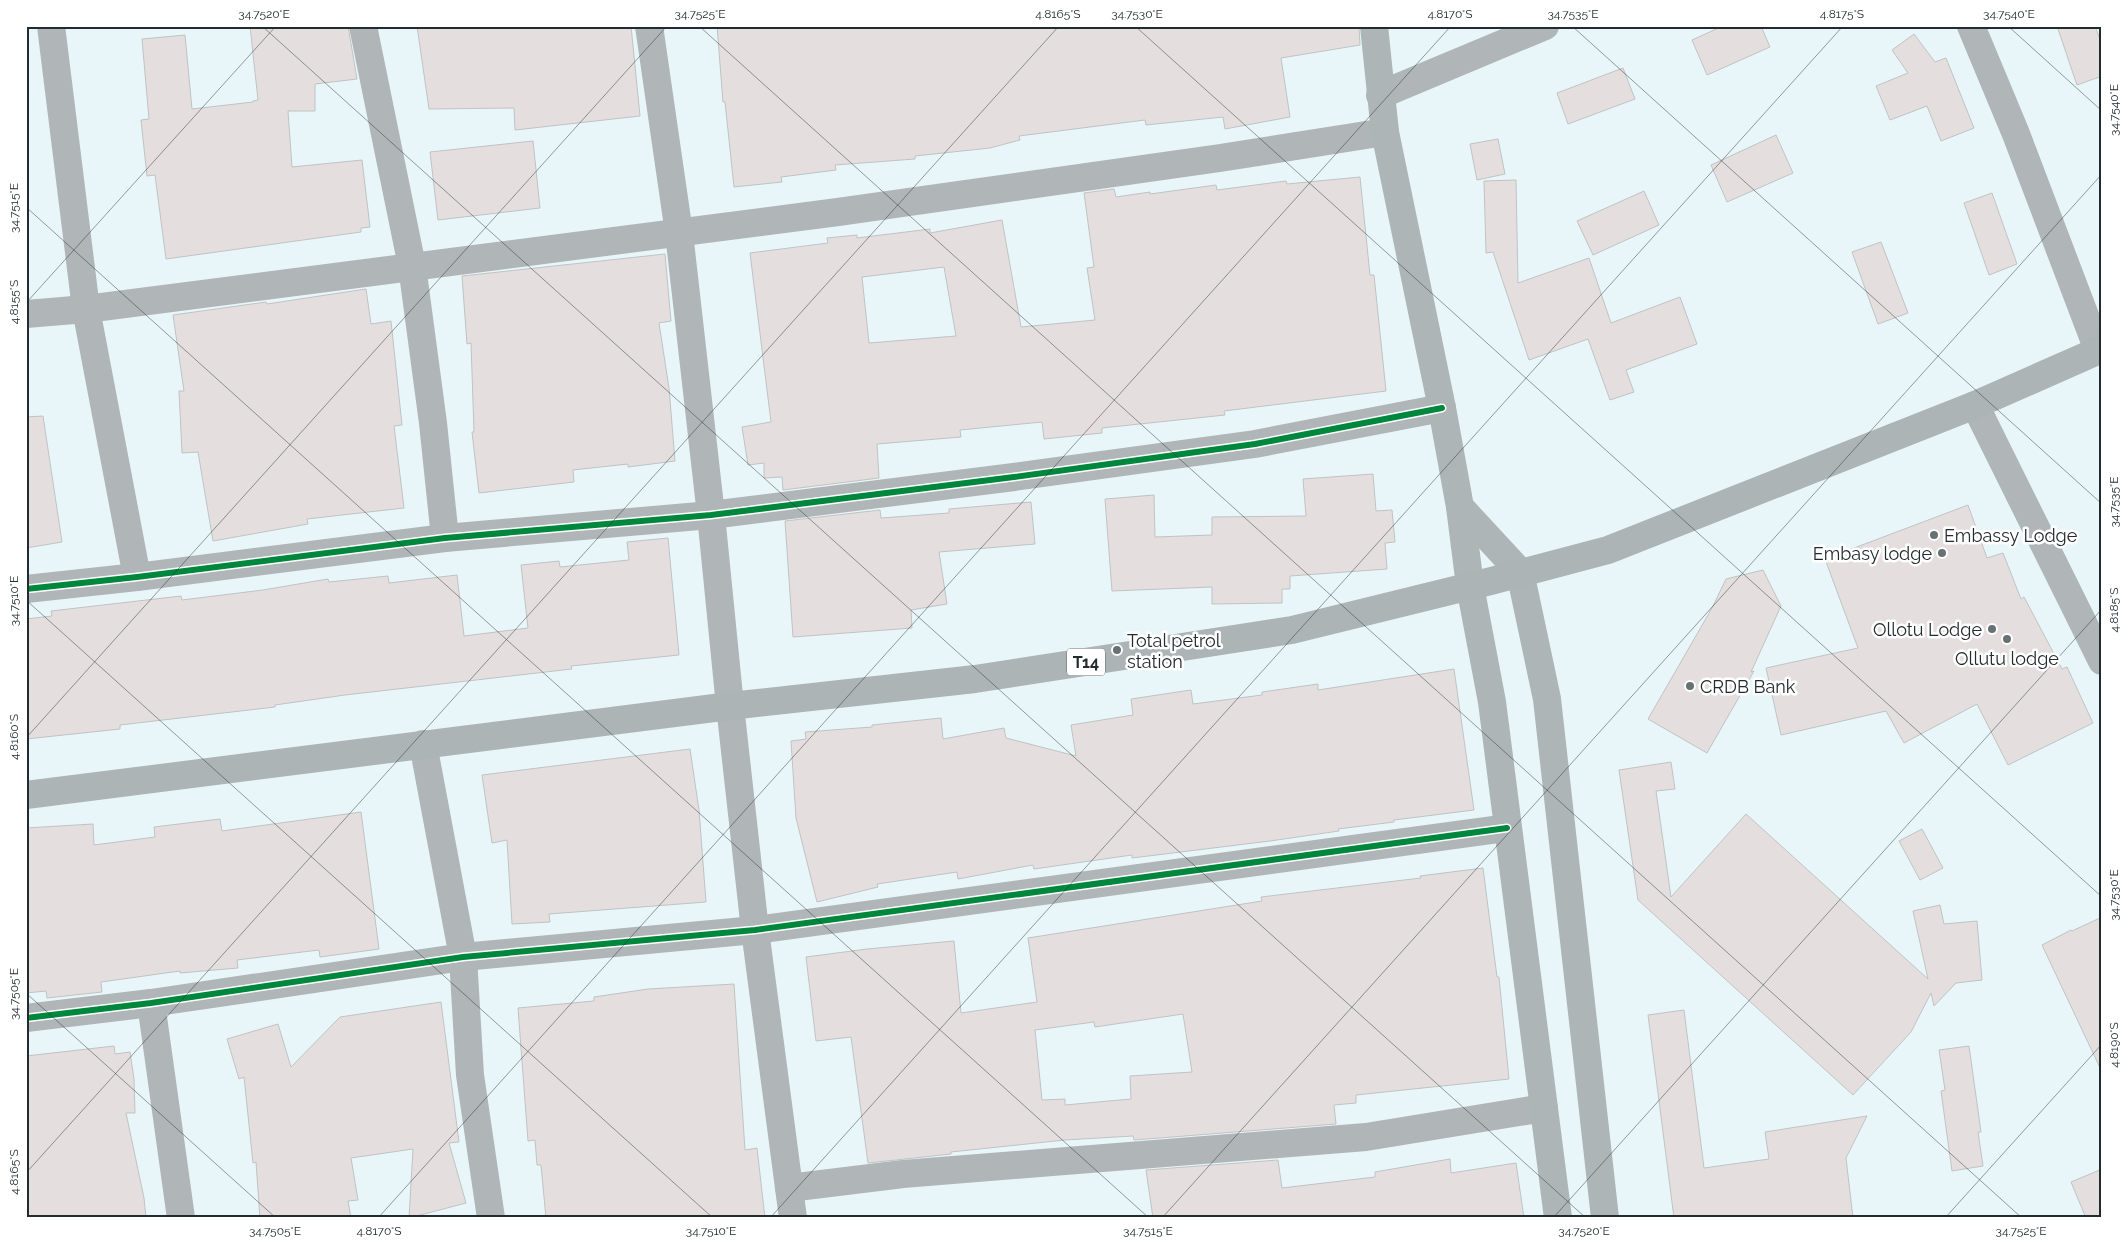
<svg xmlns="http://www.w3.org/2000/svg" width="2128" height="1244" font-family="Raleway,sans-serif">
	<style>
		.building { fill: #e4dfde; stroke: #c0c3c3; fill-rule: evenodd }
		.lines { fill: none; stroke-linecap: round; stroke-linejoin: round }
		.street { stroke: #b0b5b8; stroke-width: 28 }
		.secondary { stroke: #adb5b7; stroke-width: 28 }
		.highway { stroke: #acb4b6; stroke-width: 28 }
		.cycleway-casing { stroke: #fff; stroke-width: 9 }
		.cycleway { stroke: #00873e; stroke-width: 6 }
		.ticks { fill: none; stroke: #222b2d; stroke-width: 1; stroke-opacity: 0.45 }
		.poi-dot { fill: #677274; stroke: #fff; stroke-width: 2 }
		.labels { text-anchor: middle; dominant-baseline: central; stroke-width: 5; stroke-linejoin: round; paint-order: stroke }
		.shield { fill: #fff; stroke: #646b6c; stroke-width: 1 }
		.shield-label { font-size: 16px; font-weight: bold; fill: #222b2d }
		.poi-label { font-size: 18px; fill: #222b2d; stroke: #fff; text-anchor: start }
		.neatline { fill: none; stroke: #222b2d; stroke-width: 2 }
		.ticks-label { font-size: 12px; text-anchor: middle; fill: #222b2d }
	</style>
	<rect width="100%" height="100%" fill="#e8f6f9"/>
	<g class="building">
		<path d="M250,26h98l9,53 -42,5v27h-27l4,56 70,-7 8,67 -9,1v4l-195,27 -11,-84 -8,1 -6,-56 8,-1 -7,-80 43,-4 7,74 61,-7v-1l5,-1z"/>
		<path d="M417,26h214l9,90 -125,14 -1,-22 -85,1z"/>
		<path d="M717,26h642l1,19 -79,13 9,59 -65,12 -2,-12 -77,8 -1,-5 -126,16 1,4 -30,8 -75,8v3l-80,6 1,5 -55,7 1,5 -48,5 -9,-85h-2z"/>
		<path d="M1723,26h38l9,21 -63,28 -15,-35z"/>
		<path d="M2057,26h38l7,19v31l-25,9z"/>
		<path d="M1914,34l21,28 11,-4 28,70 -33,13 -14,-35 -37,14 -14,-34 32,-13 -16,-23z"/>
		<path d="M1623,68l12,31 -67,25 -11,-31z"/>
		<path d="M1776,135l17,38 -66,29 -16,-37z"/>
		<path d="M1498,139l7,35 -28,6 -7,-36z"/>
		<path d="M533,141l7,67 -102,12 -8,-68z"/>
		<path d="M1360,177l10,98h4l12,116 -162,20 1,4 -123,13v5l-58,6 -2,-17 -82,8 1,7 -84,7 2,34 -96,12 -1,-13 -18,1v-15l-16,2 -6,-38 29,-5 -21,-169 78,-10 -1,-5 30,-3v3l73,-9v4l72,-13 19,107 74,-7 -8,-52 7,-1 -10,-74 30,-4 2,8 34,-5v2l66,-9 1,5 69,-9 1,3zM944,267l12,69 -87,7 -7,-66z"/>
		<path d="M1516,180l2,103 71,-25 22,65 69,-26 17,47 -71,26 8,22 -24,8 -22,-61 -59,21 -36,-108 -7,1 -2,-72z"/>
		<path d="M1644,191l15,34 -66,30 -16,-34z"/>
		<path d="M1992,193l25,71 -28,11 -25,-72z"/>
		<path d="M1881,242l27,71 -30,11 -26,-72z"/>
		<path d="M665,254l6,67 -12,2 10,65 6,73 -47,6v-3l-55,6 1,12 -95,11 -7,-61h2l-3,-89 -4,1 -5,-68z"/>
		<path d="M366,289l5,35 20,-3 11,104 -8,1 10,82 -97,11 1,5 -95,17 -15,-89 -16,1 -3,-62h5l-11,-76 93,-13 1,2z"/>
		<path d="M43,416l19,126 -36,6v-131z"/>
		<path d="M1373,474l3,37 16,-1 3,32 -10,1 2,26 -97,7v13h-8v14l-70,1v-17l-100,4 -7,-92 49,-4 1,42 57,-2v-18l94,-1 -3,-37z"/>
		<path d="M1031,502l4,42 -96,8 8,52 -36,6 1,18 -119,9 -8,-116 95,-11 1,8 68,-5v-4z"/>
		<path d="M1968,505l19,53 16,-5 18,46 3,-2 38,72 5,-2 26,56 -85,42 -31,-61 -73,39 -18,-32 -105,24 -15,-67 92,-20 -33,-89z"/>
		<path d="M668,538l11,117 -108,11 1,3 -227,26 -70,10v2l-155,18v4l-94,10v-120l26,-3 -1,-5 130,-15 1,4 81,-10 65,-11 1,3 59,-6 1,7 68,-8 7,61 64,-8 -7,-63 38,-4 1,6 69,-7 -2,-18z"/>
		<path d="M1763,570l18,36 -30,66 3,-1 -47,82 -59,-34 64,-111 14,-29z"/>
		<path d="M1454,669l20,141 -80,10v2l-56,7 1,2 -69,10 -138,17v-3l-98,14 -1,-4 -75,14 -1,-7 -80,12 1,3 -61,15 -21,-84 -5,-77 15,-2 -1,-7 67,-5v-2l69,-7 2,21 61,-11 2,10 70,18 -5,-31 62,-10 -2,-16 60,-9 2,14 69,-9v-3l56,-8v6z"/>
		<path d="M690,749l9,61 7,92 -157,12 1,8 -38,2 -5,-84 -15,3 -10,-68z"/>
		<path d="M1671,762l4,27 -19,2 15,106 75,-83 182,165 -15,-68 27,-6 4,19 33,-3 5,59 -26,3 -22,23 -3,-13 -20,39 -58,63 -215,-195 -19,-130z"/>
		<path d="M361,812l18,137 -59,8 -1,-7 -82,10 1,8 -58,5v-2l-79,11 1,10 -55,6 -1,-7 -20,2v-165l67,-4 1,21 61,-8 -1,-10 66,-8 2,12z"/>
		<path d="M1922,829l21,39 -23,12 -21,-39z"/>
		<path d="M1483,868l14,109h2l10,102 -153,16v8l-22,2 2,19 -202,16 -1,-4 -68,4 -114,12v2l-83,9 -17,-126 -35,4 -10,-84 61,-8 87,-8 7,72 76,-11 -9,-64 234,-37 -1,-4 160,-19 -1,-2zM1183,1014l9,58 -62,4 1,23 -66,6v-6l-23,1 -7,-70 59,-8 1,5z"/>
		<path d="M2102,917v155l-60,-127 29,-15 1,1z"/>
		<path d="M734,984l11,166 12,-2 8,70h-219l-5,-53h-4l-2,-25 -7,1 -10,-133 76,-7v-4l54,-8z"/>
		<path d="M441,1002l18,140 -10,1 17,60 -57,15 4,-69 -62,9 7,42 -10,1 3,17h-91l-4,-56 -3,1 -9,-86 -5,2 -12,-40 51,-15 13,43 49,-50z"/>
		<path d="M1684,1010l20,158 65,-9 -4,-27 102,-16 -21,42 7,60h-179l-26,-203z"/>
		<path d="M114,1046l1,8 15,-2 4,27 1,34h-9l18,85 2,20h-120v-162z"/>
		<path d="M1969,1046l12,86h-3l5,34 -31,5 -11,-80 4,-1 -6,-40z"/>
		<path d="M1450,1159l1,14 65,-10 8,55h-371l-7,-48 132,-10 4,28 93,-11v-5z"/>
		<path d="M2102,1169v49h-16l-15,-36z"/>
	</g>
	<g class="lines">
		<g class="street">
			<path d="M51,26l35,283 51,268"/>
			<path d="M363,26l49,240 21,157 12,115"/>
			<path d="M649,26l30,207 32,282 19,191 25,224 38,288"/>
			<path d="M1971,26l45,108 82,216"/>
			<path d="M1380,95l165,-69"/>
			<path d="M26,314l60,-5 752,-97 382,-54 165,-26"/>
			<path d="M1975,405l127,256"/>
			<path d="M26,589l111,-12 308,-39 266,-23 303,-38 241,-33 187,-36"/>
			<path d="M423,744l40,213 7,118 21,143"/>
			<path d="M151,1003l30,215"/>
			<path d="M26,1018l125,-15 312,-46 292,-27 752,-102"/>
			<path d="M789,1188l114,-14 463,-37 178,-29"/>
		</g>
		<g class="secondary">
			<path d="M1374,26l11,106 57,276 18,99 10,79 22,116 66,516"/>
			<path d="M1460,507l60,65 27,127 58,519"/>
		</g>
		<path class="highway" d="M26,795l704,-89 245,-27 317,-49 199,-49 117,-31 367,-145 127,-56"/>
		<defs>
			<g id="cycleway">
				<path d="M26,589l111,-12 308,-39 266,-23 303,-38 241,-33 187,-36"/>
				<path d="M26,1018l125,-15 312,-46 292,-27 752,-102"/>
			</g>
		</defs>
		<use href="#cycleway" class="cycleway-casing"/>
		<use href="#cycleway" class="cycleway"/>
	</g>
	<path class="ticks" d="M262,26l1324,1192M699,26l1323,1192M1135,26l967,871M1572,26l530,478M2008,26l94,85M26,207l1123,1011M26,303l250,-277M26,600l687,618M26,738l641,-712M26,993l250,225M26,1173l1033,-1147M378,1218l1073,-1192M770,1218l1073,-1192M1162,1218l940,-1044M1553,1218l549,-609M1945,1218l157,-174"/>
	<g class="poi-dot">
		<circle cx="1934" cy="535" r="5"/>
		<circle cx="1942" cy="553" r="5"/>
		<circle cx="1992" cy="629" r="5"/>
		<circle cx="2007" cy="639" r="5"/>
		<circle cx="1117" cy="650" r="5"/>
		<circle cx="1690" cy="686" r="5"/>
	</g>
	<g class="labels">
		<rect class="shield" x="1067" y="648.5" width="38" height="27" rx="4"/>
		<g class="shield-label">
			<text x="1086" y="662">T14</text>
		</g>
		<g class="poi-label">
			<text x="1944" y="535">Embassy Lodge</text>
			<text x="1932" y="553" text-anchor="end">Embasy lodge</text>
			<text x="1982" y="629" text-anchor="end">Ollotu Lodge</text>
			<text x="1127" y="640">Total petrol<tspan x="1127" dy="21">station</tspan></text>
			<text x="2007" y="658" text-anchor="middle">Ollutu lodge</text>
			<text x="1700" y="686">CRDB Bank</text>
		</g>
	</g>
	<rect width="2128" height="1244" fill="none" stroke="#ffffff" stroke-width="55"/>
	<rect x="28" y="28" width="2072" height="1188" class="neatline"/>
	<g class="ticks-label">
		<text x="264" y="18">34.7520°E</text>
		<text x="700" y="18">34.7525°E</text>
		<text x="1058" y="18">4.8165°S</text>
		<text x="1137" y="18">34.7530°E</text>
		<text x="1450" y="18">4.8170°S</text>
		<text x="1573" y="18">34.7535°E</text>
		<text x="1842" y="18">4.8175°S</text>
		<text x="2009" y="18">34.7540°E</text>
		<text transform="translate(2114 110) rotate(-90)" y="4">34.7540°E</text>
		<text transform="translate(14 208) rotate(-90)" y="4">34.7515°E</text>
		<text transform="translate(14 302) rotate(-90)" y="4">4.8155°S</text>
		<text transform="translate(2114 502) rotate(-90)" y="4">34.7535°E</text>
		<text transform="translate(14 601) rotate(-90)" y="4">34.7510°E</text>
		<text transform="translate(2114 610) rotate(-90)" y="4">4.8185°S</text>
		<text transform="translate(14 737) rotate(-90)" y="4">4.8160°S</text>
		<text transform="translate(2114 895) rotate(-90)" y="4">34.7530°E</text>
		<text transform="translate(14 994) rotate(-90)" y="4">34.7505°E</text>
		<text transform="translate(2114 1045) rotate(-90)" y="4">4.8190°S</text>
		<text transform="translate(14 1172) rotate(-90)" y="4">4.8165°S</text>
		<text x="275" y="1235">34.7505°E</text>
		<text x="379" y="1235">4.8170°S</text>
		<text x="711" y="1235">34.7510°E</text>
		<text x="1148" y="1235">34.7515°E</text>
		<text x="1584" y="1235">34.7520°E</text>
		<text x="2021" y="1235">34.7525°E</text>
	</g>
</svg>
